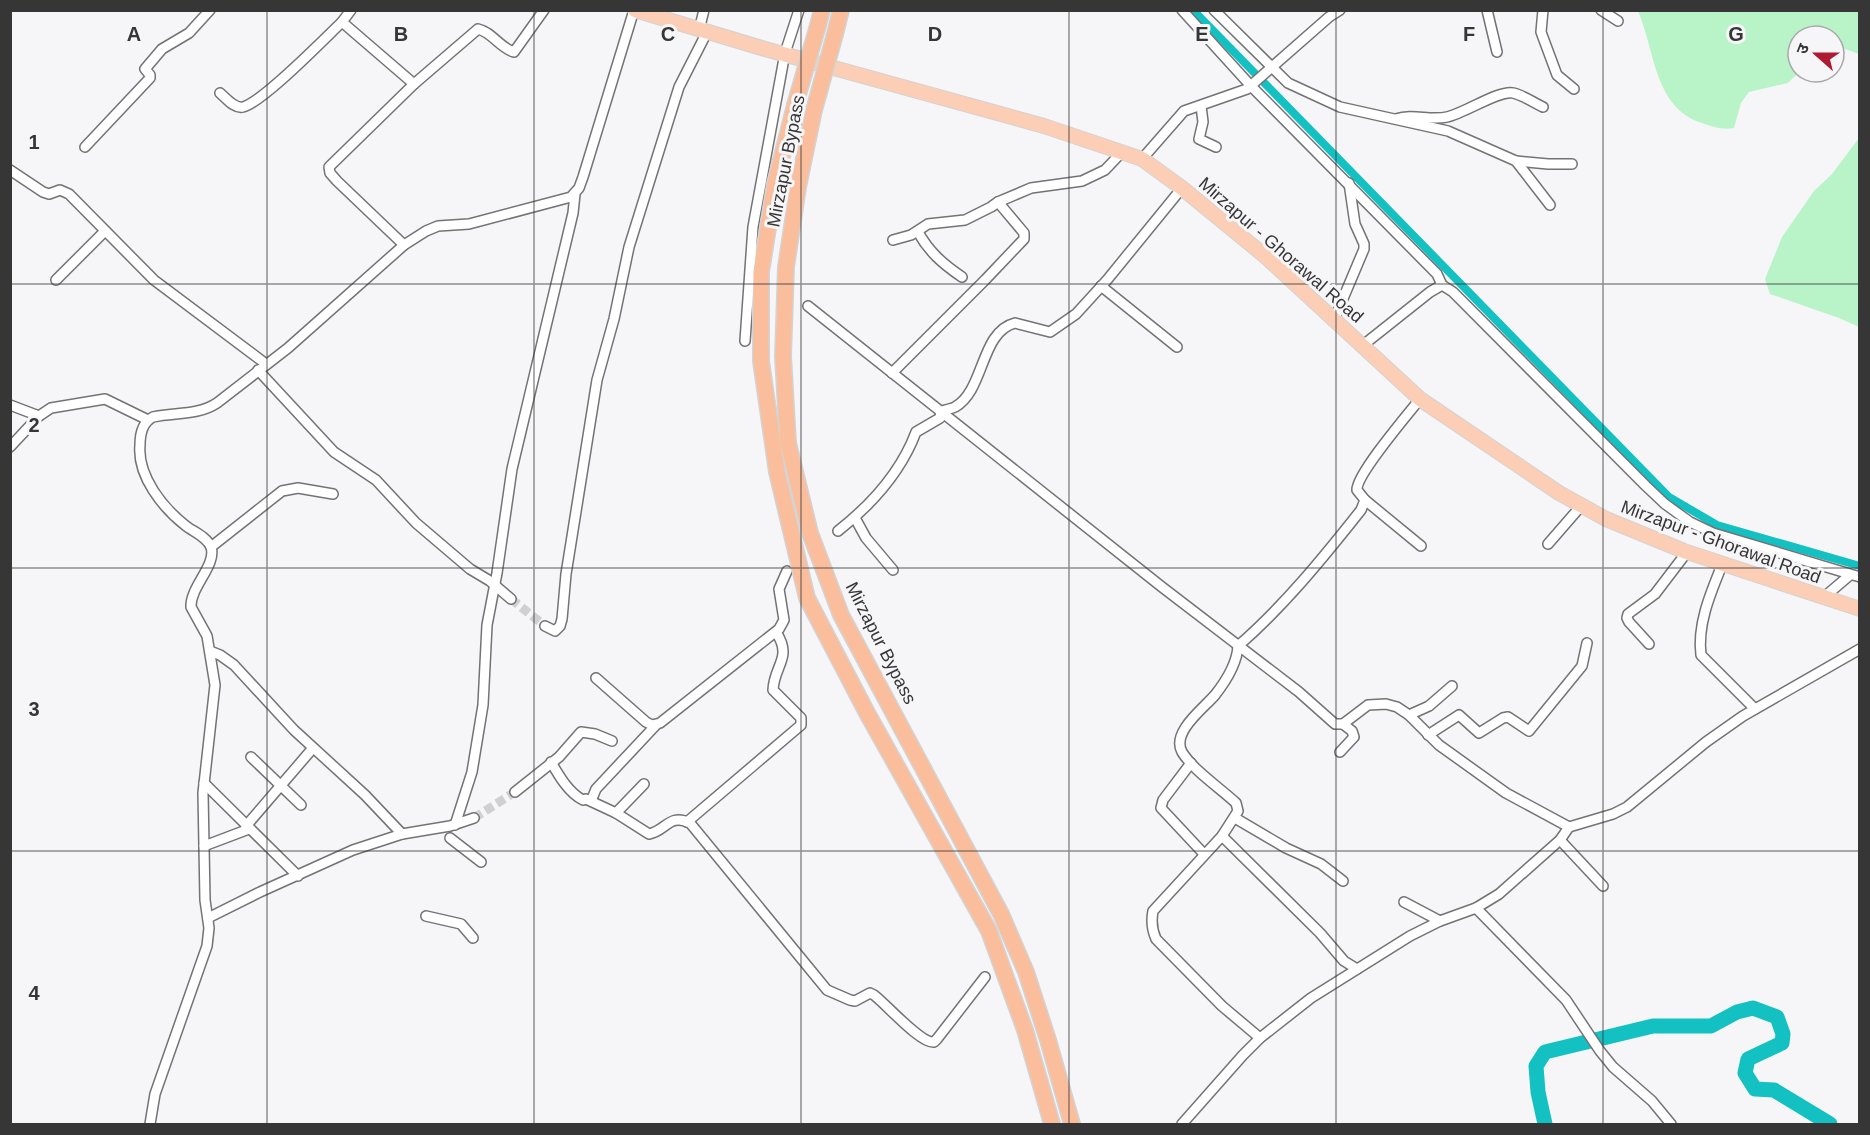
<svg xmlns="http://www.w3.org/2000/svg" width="1870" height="1135" font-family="Arial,'Noto Sans Devanagari',sans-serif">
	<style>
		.green { fill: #b9f4c8 }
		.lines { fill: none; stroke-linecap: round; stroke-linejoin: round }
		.canal { stroke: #13c0c2; stroke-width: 8 }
		.river { stroke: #13c0c2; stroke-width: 15 }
		.minor-tunnel { stroke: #d0d0d1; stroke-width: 9; stroke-dasharray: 9 4.5; stroke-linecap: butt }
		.minor-casing { stroke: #737375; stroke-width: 12 }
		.primary-casing { stroke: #d3d3d3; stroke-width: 16 }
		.trunk-casing { stroke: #d3d3d3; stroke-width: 18 }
		.minor { stroke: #fff; stroke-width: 9 }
		.primary { stroke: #fcceb5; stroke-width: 14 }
		.trunk { stroke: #fbbe9c; stroke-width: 15 }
		.trunk-bridge-casing { stroke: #d3d3d3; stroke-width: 18; stroke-linecap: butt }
		.trunk-bridge { stroke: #fbbe9c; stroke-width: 15 }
		.grid { fill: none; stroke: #363636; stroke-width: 1.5; stroke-opacity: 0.55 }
		.labels { text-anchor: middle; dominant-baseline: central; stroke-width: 6; stroke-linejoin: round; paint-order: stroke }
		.street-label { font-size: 18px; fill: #363636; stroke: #f6f6f8 }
		.grid-label { font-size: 20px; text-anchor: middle; font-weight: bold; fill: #363636; stroke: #f6f6f8; stroke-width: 6; stroke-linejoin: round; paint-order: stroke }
	</style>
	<rect width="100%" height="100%" fill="#f6f6f8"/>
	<g class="green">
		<path d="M1638,11h221v43l-25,-9v-9h-36l1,36 -11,11 -39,9 -8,11 -7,25c-12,2 -21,-1 -32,-5 -48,-15 -47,-73 -64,-112z"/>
		<path d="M1859,138v189l-20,-9 -69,-24 -5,-15 17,-42 32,-46 18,-17z"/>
	</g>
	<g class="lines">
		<path class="canal" d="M1193,10l476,487 48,28 143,41"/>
		<path class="river" d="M1545,1124l-7,-32 -2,-26 9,-14 108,-26h58l26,-14 16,-4 24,9 6,17 -1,9 -34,16 -3,14 10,16 19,1 56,34"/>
		<g class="minor-tunnel">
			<path d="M511,599l34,27"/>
			<path d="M474,818l41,-26"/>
		</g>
		<defs>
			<g id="minor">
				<path d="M1182,10l69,76 186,188 5,11"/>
				<path d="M1214,10l74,73 52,24 108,24 68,30 32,3h24"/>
				<path d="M1487,10l10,42"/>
				<path d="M1543,10l-2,22 16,43 17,14"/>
				<path d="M1601,10l17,11"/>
				<path d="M342,22l72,62 64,-55c14,3 22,19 36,23l30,-42"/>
				<path d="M699,30l5,-20"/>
				<path d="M220,93c6,5 14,16 23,14 20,-5 81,-68 99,-85l9,-12"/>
				<path d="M1201,106l2,16 -4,17 17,8"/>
				<path d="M1396,119c17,-6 34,2 51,-2 18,-4 52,-27 66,-24 10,2 21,10 30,14"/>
				<path d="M85,147l65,-69v-3l-5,-6 17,-20 27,-16 21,-23"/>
				<path d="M1142,159l42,-48 63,-22 82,-72 11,-7"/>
				<path d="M1516,161l34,44"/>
				<path d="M10,170l33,22 6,2 11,-4 9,4 85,86 112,84"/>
				<path d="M918,232c11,20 25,32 44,45"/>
				<path d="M893,240l18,-5 17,-11 37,-4 26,-13 7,-5 33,-14 51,-7 23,-11 17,-18"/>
				<path d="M404,245l-67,-64 -7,-8 -1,-6 85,-83"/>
				<path d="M56,280l49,-49"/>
				<path d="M1101,286l76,61"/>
				<path d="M808,306l354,281 137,105 36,32h8l25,-19 18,-1 11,3 12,8 30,30 67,48 63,34"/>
				<path d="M1334,320l30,-71v-5l-9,-20 -6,-41"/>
				<path d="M745,341l8,-114 32,-174 14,-43"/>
				<path d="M1362,346l68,-54 12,-7 11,7 193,194 19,18 25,18 23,11 147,44"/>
				<path d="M258,370l76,82 42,28 40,43 54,46 20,12 21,18"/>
				<path d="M892,373l93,-93 39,-41v-6l-26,-31"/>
				<path d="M10,405l29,11"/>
				<path d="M10,447l29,-31 12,-8 54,-9 43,21"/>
				<path d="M1365,500l56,46"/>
				<path d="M855,518l11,20 27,32"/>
				<path d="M838,531c33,-26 63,-59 78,-99l24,-14 1,-7c4,-1 10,-2 14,-4 30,-17 25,-75 60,-84l35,9 26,-18 31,-34 75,-92"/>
				<path d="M1548,544l33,-38"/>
				<path d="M211,547l71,-56 16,-3 35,6"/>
				<path d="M1722,565c-11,27 -25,59 -21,90l54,54"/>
				<path d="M1823,598l27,-23"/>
				<path d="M545,626l10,5 5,-5 2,-7 4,-45 31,-194 17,-61 15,-72 50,-160 28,-55"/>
				<path d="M1649,644l-20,-22 -2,-4 1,-4 27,-20 32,-42"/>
				<path d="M210,651l10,4 14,10 60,65 71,65 37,39"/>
				<path d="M596,678l50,44 6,3 8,-2 119,-94 5,-9 -5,-31 8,-18"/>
				<path d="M1409,715l20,-9 23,-20"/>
				<path d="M1428,735l31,-20 20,18 24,-15 5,-1 21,14 53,-65 5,-23"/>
				<path d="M1340,752l14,-15 -2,-6 -9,-7"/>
				<path d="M251,757l50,48"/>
				<path d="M551,762c8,14 18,31 32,38l3,-1 30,14 33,21c17,-3 20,-21 41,-11l137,167 23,10 5,1 15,-8 4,2c13,10 47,49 60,47l3,-3 48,-62"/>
				<path d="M1191,763l-28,37 -2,8 43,46"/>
				<path d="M204,783l94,93"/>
				<path d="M515,792l44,-35 22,-25 14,2 17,7"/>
				<path d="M591,801l5,-12 60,-64"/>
				<path d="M616,813l28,-29"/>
				<path d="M1235,818l51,30 35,16 22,17"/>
				<path d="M687,822l114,-97v-7l-28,-28c1,-25 20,-32 3,-58"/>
				<path d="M455,825l17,-53 11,-67 4,-80 10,-52 15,-104 61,-256 2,-19"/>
				<path d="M246,826l67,-78"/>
				<path d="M1222,836l98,97 24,28 13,8"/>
				<path d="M450,838l31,24"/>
				<path d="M1560,840l43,46"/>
				<path d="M204,846l45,-17"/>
				<path d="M1404,902l36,19"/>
				<path d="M1476,908l90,92 34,51 13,16 39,34 19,23"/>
				<path d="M426,916l35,8 12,14"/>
				<path d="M208,918l52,-26 93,-42 49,-16 48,-8 24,-8"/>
				<path d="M1260,1038l-38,-32 -66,-67c-4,-9 -5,-18 -3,-28l69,-75 16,-25 -2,-8c-16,-15 -43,-33 -54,-51 -11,-20 22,-44 33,-57 11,-14 22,-31 23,-49 46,-40 85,-88 123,-136l4,-10 -8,-10c-1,-15 51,-76 63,-91"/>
				<path d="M150,1124l5,-30 52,-148 2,-18 -4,-28 -2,-107 12,-108 -8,-49 -16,-29c-1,-20 26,-42 20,-60 -4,-10 -17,-15 -25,-21 -23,-18 -49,-50 -46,-81 0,-11 3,-23 13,-28 22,-5 44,-1 64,-14l71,-55 116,-103 22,-14 12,-5 31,-2 102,-27 8,-9 4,-11 51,-167"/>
				<path d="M1182,1124l61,-69 17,-17 51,-40 99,-62 30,-15 36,-13 23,-14 61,-54 9,-13 44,-13 14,-7 79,-65 37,-26 117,-67"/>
			</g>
			<path id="primary" d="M635,10l130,39 279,77 98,33 40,29 83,68 155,143 139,94 47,26 78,32 176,58"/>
			<g id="trunk">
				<path d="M817,29l5,-19"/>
				<path d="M835,34l6,-24"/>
				<path d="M795,105l-20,79 -14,88v89l16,111 30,126 60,115 122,218 36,99 27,94"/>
				<path d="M814,110l-16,77 -12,80 -3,89 5,87 22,90 31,82 160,299 25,58 22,68 24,84"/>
			</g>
		</defs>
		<use href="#minor" class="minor-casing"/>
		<use href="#primary" class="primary-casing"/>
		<use href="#trunk" class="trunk-casing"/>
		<use href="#minor" class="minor"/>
		<use href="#primary" class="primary"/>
		<use href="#trunk" class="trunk"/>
		<defs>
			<g id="trunk-bridge">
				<path d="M795,105l22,-76"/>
				<path d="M814,110l21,-76"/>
			</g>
		</defs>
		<use href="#trunk-bridge" class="trunk-bridge-casing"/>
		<use href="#trunk-bridge" class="trunk-bridge"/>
	</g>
	<path class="grid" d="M267,10v1114M534,10v1114M801,10v1114M1069,10v1114M1336,10v1114M1603,10v1114M10,284h1850M10,568h1850M10,851h1850"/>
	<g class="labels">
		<g class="street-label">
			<text transform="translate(786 161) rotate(-79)">Mirzapur Bypass</text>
			<text transform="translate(1281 250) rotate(41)">Mirzapur - Ghorawal Road</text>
			<text transform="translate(1721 542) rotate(20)">Mirzapur - Ghorawal Road</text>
			<text transform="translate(881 643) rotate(63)">Mirzapur Bypass</text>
		</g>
	</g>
	<g class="grid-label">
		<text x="134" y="41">A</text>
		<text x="401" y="41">B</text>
		<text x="668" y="41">C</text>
		<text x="935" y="41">D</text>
		<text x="1202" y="41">E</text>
		<text x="1469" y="41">F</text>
		<text x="1736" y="41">G</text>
		<text x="34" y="149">1</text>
		<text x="34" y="432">2</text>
		<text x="34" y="716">3</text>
		<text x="34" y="1000">4</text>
	</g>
	<rect width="1870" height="1135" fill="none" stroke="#363636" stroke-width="24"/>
	<g transform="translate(1816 54) rotate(291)"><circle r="28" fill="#f6f6f8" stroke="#a9a9aa" stroke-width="1.5"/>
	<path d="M0-4.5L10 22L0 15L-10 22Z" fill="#ae1a32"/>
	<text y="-9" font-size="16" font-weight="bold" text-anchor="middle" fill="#363636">उ</text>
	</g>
</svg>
